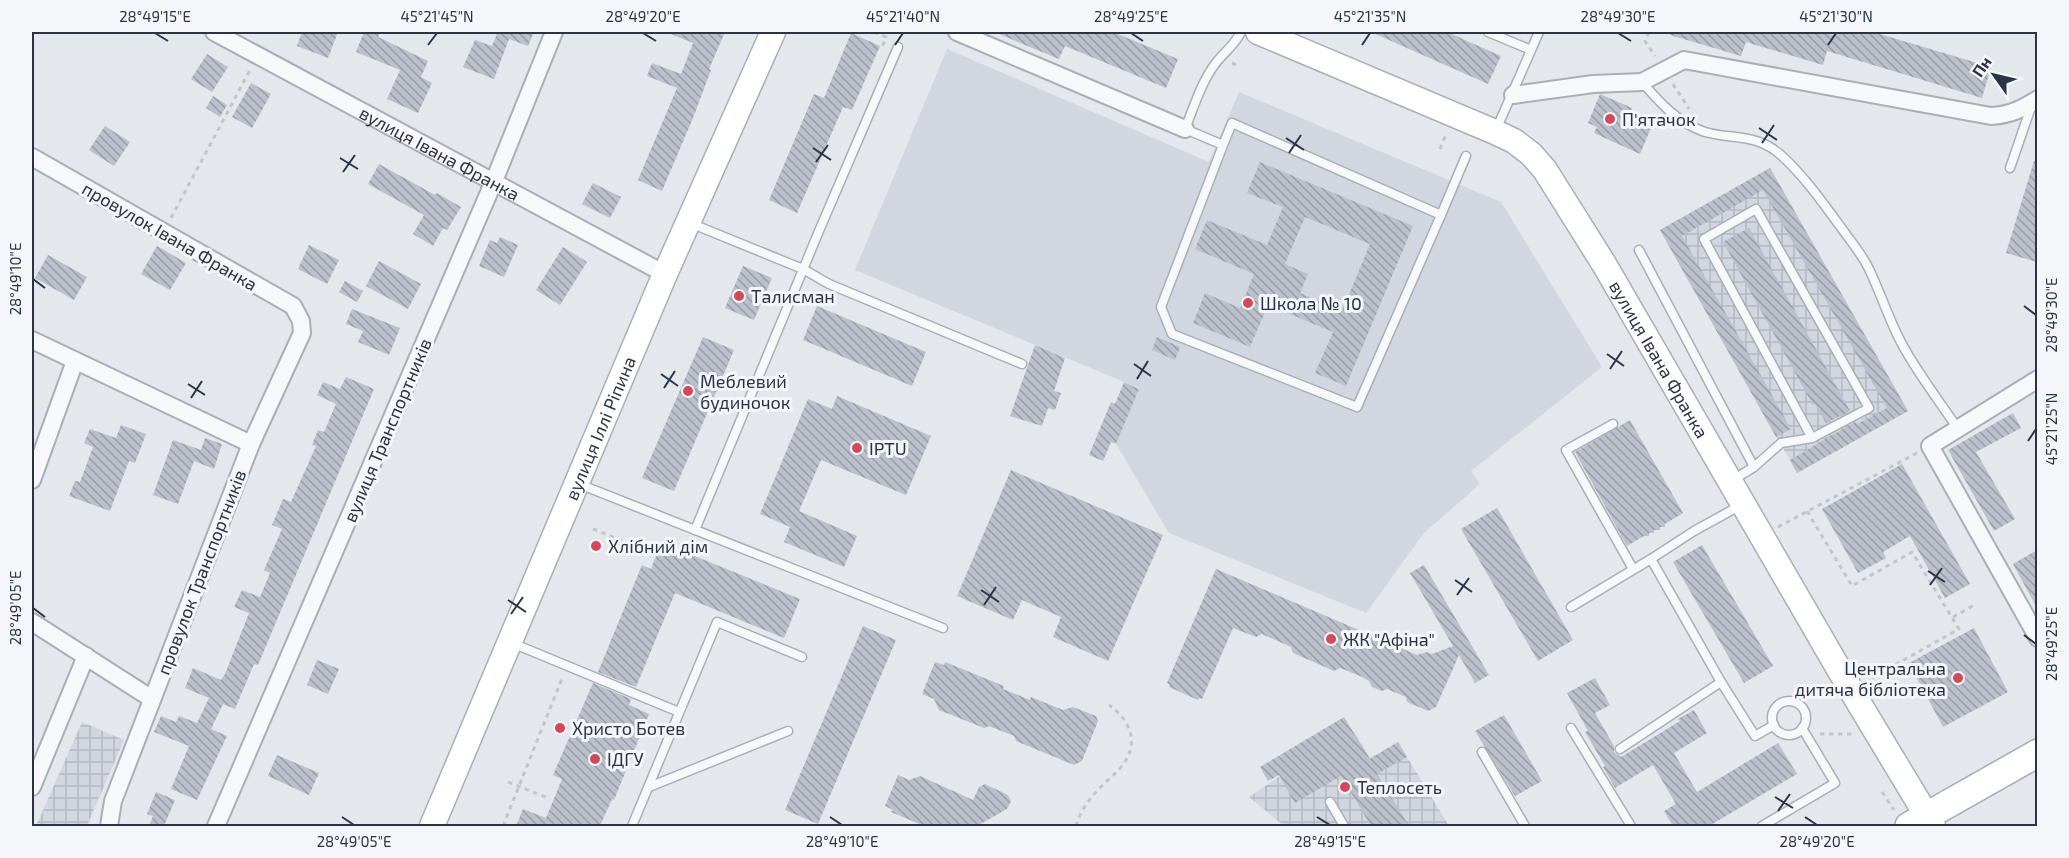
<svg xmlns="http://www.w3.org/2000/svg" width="2069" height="858" font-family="'Exo 2',sans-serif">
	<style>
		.built { fill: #d2d6de }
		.industrial { fill: url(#industrial-grid) }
		.building { fill: url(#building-back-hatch); fill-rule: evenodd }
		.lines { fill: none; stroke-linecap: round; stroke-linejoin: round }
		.lane-casing { stroke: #a9aeb7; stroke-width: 11 }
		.street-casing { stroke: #a9aeb7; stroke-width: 20 }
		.secondary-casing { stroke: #a9aeb7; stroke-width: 27 }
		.primary-casing { stroke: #a3abb8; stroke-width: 30 }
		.path { stroke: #c2c5cb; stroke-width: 3; stroke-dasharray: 4.5 4.5; stroke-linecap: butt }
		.lane { stroke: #f7f8fa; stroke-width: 8 }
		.street { stroke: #f7f8fa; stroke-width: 16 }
		.secondary { stroke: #fff; stroke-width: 24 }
		.primary { stroke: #fff; stroke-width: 27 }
		.ticks { fill: none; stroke: #2b3445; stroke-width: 2 }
		.poi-dot { fill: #d1495b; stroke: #f4f6f9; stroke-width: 2 }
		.labels { text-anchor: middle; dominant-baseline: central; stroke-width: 6; stroke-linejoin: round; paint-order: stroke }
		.poi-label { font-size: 18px; fill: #2b3445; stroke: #f4f6f9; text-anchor: start }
		.street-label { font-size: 18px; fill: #2b3445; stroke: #f4f6f9 }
		.neatline { fill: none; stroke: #2b3445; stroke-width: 2 }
		.ticks-label { font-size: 15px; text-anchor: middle; fill: #2b3445 }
	</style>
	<defs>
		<pattern id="industrial-grid" width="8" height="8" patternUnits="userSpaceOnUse" patternTransform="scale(1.5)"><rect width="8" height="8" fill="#d2d6de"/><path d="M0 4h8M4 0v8" fill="none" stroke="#b4b8c0"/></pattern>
		<pattern id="building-back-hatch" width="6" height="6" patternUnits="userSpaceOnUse" patternTransform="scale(1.5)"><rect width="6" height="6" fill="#bbc0ca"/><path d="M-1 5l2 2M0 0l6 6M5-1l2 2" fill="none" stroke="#989da6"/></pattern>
	</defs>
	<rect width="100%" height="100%" fill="#e4e7ec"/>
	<path class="built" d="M947,49l262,113 30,-70 262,110 101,165 -131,104 9,13 -56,49 -58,80 -197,-80 -53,-89 23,-56 -284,-118z"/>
	<g class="industrial">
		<path d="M1770,168l138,243 -111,62 -137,-243z"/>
		<path d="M82,722l42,18 -37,86h-51z"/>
		<path d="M1354,732l16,26 28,-16 51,84h-165l-35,-29 31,-21z"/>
	</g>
	<g class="building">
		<path d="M302,32h36l-10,26 -31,-12z"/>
		<path d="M364,32h16l-2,5 50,24 -7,16 11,6 -14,30 -31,-14 13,-29 -44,-18z"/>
		<path d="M492,32h42l-6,14 -19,-7 -15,40 -31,-12 12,-27 17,6 5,-12z"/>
		<path d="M666,32h59l-16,37 2,1 -18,48 -31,73 -24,-11 39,-92 -30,-12 5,-13 29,11 12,-31z"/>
		<path d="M994,32h119l65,27 -12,29 -101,-42 -6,13z"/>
		<path d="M1371,32h76l54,24 -13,28z"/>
		<path d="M1670,32h152l12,3 1,-3h38l118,35 -9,31 -155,-47 -4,14 -77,-23 -5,14 -71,-21z"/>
		<path d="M851,33l29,13 -28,64 -9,-3 -46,106 -28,-13 45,-106 10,4z"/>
		<path d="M207,54l21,13 -16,25 -21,-13z"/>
		<path d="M251,83l20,11 -19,34 -20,-11z"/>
		<path d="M1600,94l32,14 -4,10 23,10 -11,26 -46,-21 3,-6 -9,-4z"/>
		<path d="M213,96l14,9 -7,12 -14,-9z"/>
		<path d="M105,126l25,16 -16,24 -25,-16z"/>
		<path d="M2034,161h3v101l-31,-9z"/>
		<path d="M1260,162l153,64 -67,160 -31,-13 18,-41 -65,-27 -18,42 -57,-24 12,-30 35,15 14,-34 -59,-25 12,-29 60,25 16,-38 -36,-14zM1305,217l65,27 -28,67 -42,-18 8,-19 -23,-10z"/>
		<path d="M379,164l56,31 2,-2 24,14 -14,23 -4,-2 -10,18 -20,-12 11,-19 -56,-31z"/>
		<path d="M1770,168l138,243 -111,62 -7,-13 42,-25 24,-13 1,2 30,-16 -124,-218 -81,46 109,193 -15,8 -116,-207z"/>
		<path d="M593,183l28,14 -11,21 -28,-14z"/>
		<path d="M1749,228l101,183 -24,12 -11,-19 -2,1 -90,-163z"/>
		<path d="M500,237l18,8 -14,32 -25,-11 11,-26 7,3z"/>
		<path d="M309,245l30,15 -12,24 -29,-15z"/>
		<path d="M157,246l29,17 -16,27 -29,-16z"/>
		<path d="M563,247l24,15 -27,43 -24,-15z"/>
		<path d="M48,255l39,22 -13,23 -39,-22z"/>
		<path d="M379,261l42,23 -13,25 -42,-23z"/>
		<path d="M743,266l29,12 -18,42 -29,-12z"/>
		<path d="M345,281l18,10 -6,11 -18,-10z"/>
		<path d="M817,306l109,46 -14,34 -109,-46z"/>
		<path d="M352,309l48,19 -11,27 -31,-13 5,-11 -17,-7z"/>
		<path d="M703,337l31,13 -60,141 -32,-13z"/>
		<path d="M1157,337l23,10 -5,13 -23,-10z"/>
		<path d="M1035,345l30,13 -11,33 7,2 -6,17 -7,-2 -6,18 -32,-10z"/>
		<path d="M346,377l28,12 -116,276 -4,-1 -19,45 -12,-5 -12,25 16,7 -30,64 -26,-11 18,-43 -35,-14 7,-16 15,6 3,-6 18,7 12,-25 -24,-10 8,-20 28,12 4,-6 24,-61 -15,-6 8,-17 18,7 10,-24 -6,-3 18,-41 -10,-4 11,-26 8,3 25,-56 -4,-1 6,-15 6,2 12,-28 -19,-9 6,-13 17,7z"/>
		<path d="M1124,382l15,7 -23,55 -5,-2 -8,19 -14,-6 22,-53 4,2z"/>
		<path d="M837,396l94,40 -25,59 -85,-35 -22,51 58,25 -13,31 -60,-25 6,-15 -30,-13 48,-115 24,10z"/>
		<path d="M2013,413l8,15 -45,24 39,67 -21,12 -46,-81z"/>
		<path d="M1630,420l53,93 -18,11v3h-5v3h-6v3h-5v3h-5l-17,10 -52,-94z"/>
		<path d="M121,425l25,9 -11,29 -6,-2 -19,50 -41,-15 6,-15 5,1 13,-35 -9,-4 6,-14 26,9z"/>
		<path d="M205,438l17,6 -8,25 -20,-8 -16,43 -25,-9 20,-55 28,10z"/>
		<path d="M1902,464l68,120 -25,14 -35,-62 -27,16 3,6 -28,15 -36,-64z"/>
		<path d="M1011,470l152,65 -55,126 -55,-24 8,-20 -39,-17 -9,20 -56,-24z"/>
		<path d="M1497,508l76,132 -35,21 -77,-132z"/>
		<path d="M1702,545l71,121 -29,17 -71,-121z"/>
		<path d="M660,546l31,12 1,-3 108,44 -16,39 -109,-45 -39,94 -38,-15 44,-107 9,4z"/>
		<path d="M2037,550v58l-24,-44z"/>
		<path d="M1424,565l65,110 -14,8 -16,-28 -23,52 -8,4 -21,-9 -1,-5 -19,-8 -5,2 -10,-4 -3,-6 -9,-5 -20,-8 -6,3 -41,-18 -2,-6 -29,-13 -6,3 -23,-9 -31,71 -3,-1 -1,2 -29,-13 1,-2 -3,-2 49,-114 201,86 10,-3 5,2 21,-8 -43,-73z"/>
		<path d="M863,626l33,14 -78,184 -33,-14z"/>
		<path d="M1974,628l34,64 -65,35 -34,-64z"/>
		<path d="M317,660l22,9 -11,25 -21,-9z"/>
		<path d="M935,662l9,3 1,-3 59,24 -1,3 27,11 1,-3 32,13 10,-3 23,9 2,5 -16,40 -8,4 -58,-24 -2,-5 -25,-10 -5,2 -45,-18 -5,-11 -12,-5z"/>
		<path d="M1595,678l15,27 -15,8 19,33v6l7,5 59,-36 -2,-2 16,-9 13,23 -33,20 23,39 81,-49 19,31 -88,52h-36l-9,-15 12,-7 -23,-39 -38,23 -12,-21 2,-1 -20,-34 3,-1 -21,-38z"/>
		<path d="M593,683l38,16 -2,6 20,9 -35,86 -2,-1 -12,27h-84l7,-17 23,9 16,-39 -9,-4z"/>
		<path d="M1504,715l38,66 -27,15 -40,-65z"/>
		<path d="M1344,717l26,42 28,-17 9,15 -30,17 32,52h-38l-30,-50 -46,27 -16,-28 -11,6 -8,-14z"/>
		<path d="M277,755l42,18 -10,22 -41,-19z"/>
		<path d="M898,775l11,5 11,-4 53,24 6,-13 6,-3 23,11 3,6 -4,8 -30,17h-53l-33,-14 2,-2 -8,-4z"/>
		<path d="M156,792l19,8 -11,26h-15l4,-10 -6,-2z"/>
	</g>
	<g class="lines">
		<defs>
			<g id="lane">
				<path d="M1488,32l43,18"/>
				<path d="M1642,82c18,21 36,41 63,50 29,8 52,1 77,24 24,22 44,51 63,77 8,11 17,22 23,34 13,26 21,54 35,79 16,29 37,56 55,83"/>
				<path d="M1496,130l43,-98"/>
				<path d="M1223,145l-62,162 11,27 185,73 84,-192 -209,-92 -9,22 -38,-16c9,-22 16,-46 30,-65 8,-11 20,-19 26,-32"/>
				<path d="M2010,168l20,-58 -1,-5"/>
				<path d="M1441,215l25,-59"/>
				<path d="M690,223l113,46 26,15 193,80"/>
				<path d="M1639,250l115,217"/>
				<path d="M1613,424l-47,26 67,119"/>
				<path d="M1731,481l23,-14 27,-24 31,-5 -108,-199 52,-30 113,199 -57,30"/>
				<path d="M579,484l364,144"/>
				<path d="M695,530l124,-299 79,-184"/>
				<path d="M1651,559l70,123 34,54 19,-11"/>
				<path d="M1571,607l80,-48 43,-28 49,-27"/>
				<path d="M512,643l167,69"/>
				<circle cx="1789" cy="718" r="17"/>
				<path d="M1571,728l60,98"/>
				<path d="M1620,749l101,-67"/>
				<path d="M1482,752l43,74"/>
				<path d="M649,787l139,-56"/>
				<path d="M1330,802l14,24"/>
				<path d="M632,826l85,-204 85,35"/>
				<path d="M1762,826l73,-43 -33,-55"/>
			</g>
			<g id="street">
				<path id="s1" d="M214,32l451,242"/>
				<path d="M957,32l228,97"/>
				<path d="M1513,95l80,-11 49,-2 42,-22 307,56c19,-1 31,-7 47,-17"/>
				<path d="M32,157l261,149 8,15 1,12 -51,111 -138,357 -4,25"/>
				<path d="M32,340l219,104"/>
				<path d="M2038,379l-108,67 108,192"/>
				<path d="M32,480l43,-119"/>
				<path d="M32,622l120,77"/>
				<path d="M32,787l54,-131"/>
				<path d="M216,826l278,-645 60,-149"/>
			</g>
			<g id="secondary">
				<path id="s2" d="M1258,32l237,100 19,9 17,13 14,16 59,94 247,426 82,136"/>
				<path id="s3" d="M432,826l233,-552 108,-242"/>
			</g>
			<path id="primary" d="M1909,826l129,-73"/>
		</defs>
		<use href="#lane" class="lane-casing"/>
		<use href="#street" class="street-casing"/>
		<use href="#secondary" class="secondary-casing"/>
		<use href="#primary" class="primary-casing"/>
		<g class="path">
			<path d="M874,32l12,5 -5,13"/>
			<path d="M1649,32l-4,9 10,15"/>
			<path d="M1232,63l7,3"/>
			<path d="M1673,84l16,25"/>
			<path d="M1440,149l6,-15"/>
			<path d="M171,218l79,-148"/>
			<path d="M1807,511l45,75 60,-34 47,77 -91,51"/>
			<path d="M1778,527l139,-74"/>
			<path d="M593,529l58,23"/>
			<path d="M1953,617l23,-13"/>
			<path d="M1820,734h36"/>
			<path d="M508,782l40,16"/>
			<path d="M1882,792l12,18"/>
			<path d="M503,826l60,-150"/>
			<path d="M1076,826c3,-10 8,-20 15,-28 10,-14 27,-24 35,-38 13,-22 1,-42 -17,-55"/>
		</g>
		<use href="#lane" class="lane"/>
		<use href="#street" class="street"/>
		<use href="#secondary" class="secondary"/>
		<use href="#primary" class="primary"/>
	</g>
	<path class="ticks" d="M155,33l13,8M643,33l13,8M1131,33l12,8M1618,33l13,8M428,45l9,-12M895,45l8,-12M1362,45l8,-12M1828,45l8,-12M1759,128l18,12M1286,138l18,12M1762,143l12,-18M813,148l18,12M1289,153l12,-18M340,158l18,11M816,162l12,-17M343,172l12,-17M33,279l12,9M2024,306l12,9M1607,354l17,12M1134,364l17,12M1610,369l12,-18M661,374l17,12M1137,379l11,-18M188,384l17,11M664,388l11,-17M191,398l11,-17M2028,441l8,-12M1928,571l17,11M1455,580l17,12M1930,585l12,-17M981,590l18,12M1457,595l12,-17M508,600l18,12M984,605l12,-18M33,608l12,9M511,614l12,-17M2024,635l12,9M1775,797l18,11M1778,811l12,-17M342,817l12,8M830,817l12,8M1317,817l13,8M1805,817l12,8"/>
	<g class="poi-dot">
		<circle cx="1610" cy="119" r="6"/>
		<circle cx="739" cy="296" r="6"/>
		<circle cx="1248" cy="303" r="6"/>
		<circle cx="688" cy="391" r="6"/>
		<circle cx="857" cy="448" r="6"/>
		<circle cx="596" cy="546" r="6"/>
		<circle cx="1331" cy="639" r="6"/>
		<circle cx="1958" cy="678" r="6"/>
		<circle cx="560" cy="728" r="6"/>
		<circle cx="595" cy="759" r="6"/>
		<circle cx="1345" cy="787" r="6"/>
	</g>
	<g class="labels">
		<g class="poi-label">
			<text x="1622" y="119">П'ятачок</text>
			<text x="751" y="296">Талисман</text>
			<text x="1260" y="303">Школа № 10</text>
			<text x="700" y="381">Меблевий<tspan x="700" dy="21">будиночок</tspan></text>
			<text x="869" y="448">IPTU</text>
			<text x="608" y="546">Хлібний дім</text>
			<text x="1343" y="639">ЖК "Афіна"</text>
			<text x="1946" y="668" text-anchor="end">Центральна<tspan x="1946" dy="21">дитяча бібліотека</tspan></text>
			<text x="572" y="728">Христо Ботев</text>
			<text x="607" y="759">ІДГУ</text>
			<text x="1357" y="787">Теплосеть</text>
		</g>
		<g class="street-label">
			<text stroke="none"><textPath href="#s1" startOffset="256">вулиця Івана Франка</textPath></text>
			<text transform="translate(170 236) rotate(30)">провулок Івана Франка</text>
			<text stroke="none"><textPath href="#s2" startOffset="542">вулиця Івана Франка</textPath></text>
			<text stroke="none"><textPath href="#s3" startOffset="432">вулиця Іллі Ріпина</textPath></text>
			<text transform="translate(387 430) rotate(-67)">вулиця Транспортників</text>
			<text transform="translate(201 572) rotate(-69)">провулок Транспортників</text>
		</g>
	</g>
	<rect width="2069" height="858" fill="none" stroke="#f4f6f9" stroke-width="66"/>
	<g transform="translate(1994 75) rotate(304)" stroke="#f4f6f9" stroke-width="4.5" paint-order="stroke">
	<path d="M0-4.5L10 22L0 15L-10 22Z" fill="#2b3445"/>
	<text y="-9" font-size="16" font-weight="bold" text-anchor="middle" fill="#2b3445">Пн</text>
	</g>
	<rect x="33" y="33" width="2003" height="792" class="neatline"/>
	<g class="ticks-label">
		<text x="155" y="22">28°49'15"E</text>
		<text x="437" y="22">45°21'45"N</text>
		<text x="643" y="22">28°49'20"E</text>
		<text x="903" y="22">45°21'40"N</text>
		<text x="1131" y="22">28°49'25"E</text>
		<text x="1370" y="22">45°21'35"N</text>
		<text x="1618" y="22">28°49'30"E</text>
		<text x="1836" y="22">45°21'30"N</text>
		<text transform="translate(16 279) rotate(-90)" y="5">28°49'10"E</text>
		<text transform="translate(2052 315) rotate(-90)" y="5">28°49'30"E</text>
		<text transform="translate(2052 429) rotate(-90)" y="5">45°21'25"N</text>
		<text transform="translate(16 608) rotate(-90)" y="5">28°49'05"E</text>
		<text transform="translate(2052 644) rotate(-90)" y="5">28°49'25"E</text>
		<text x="354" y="847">28°49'05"E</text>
		<text x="842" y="847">28°49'10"E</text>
		<text x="1330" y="847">28°49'15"E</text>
		<text x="1817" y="847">28°49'20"E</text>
	</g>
</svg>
